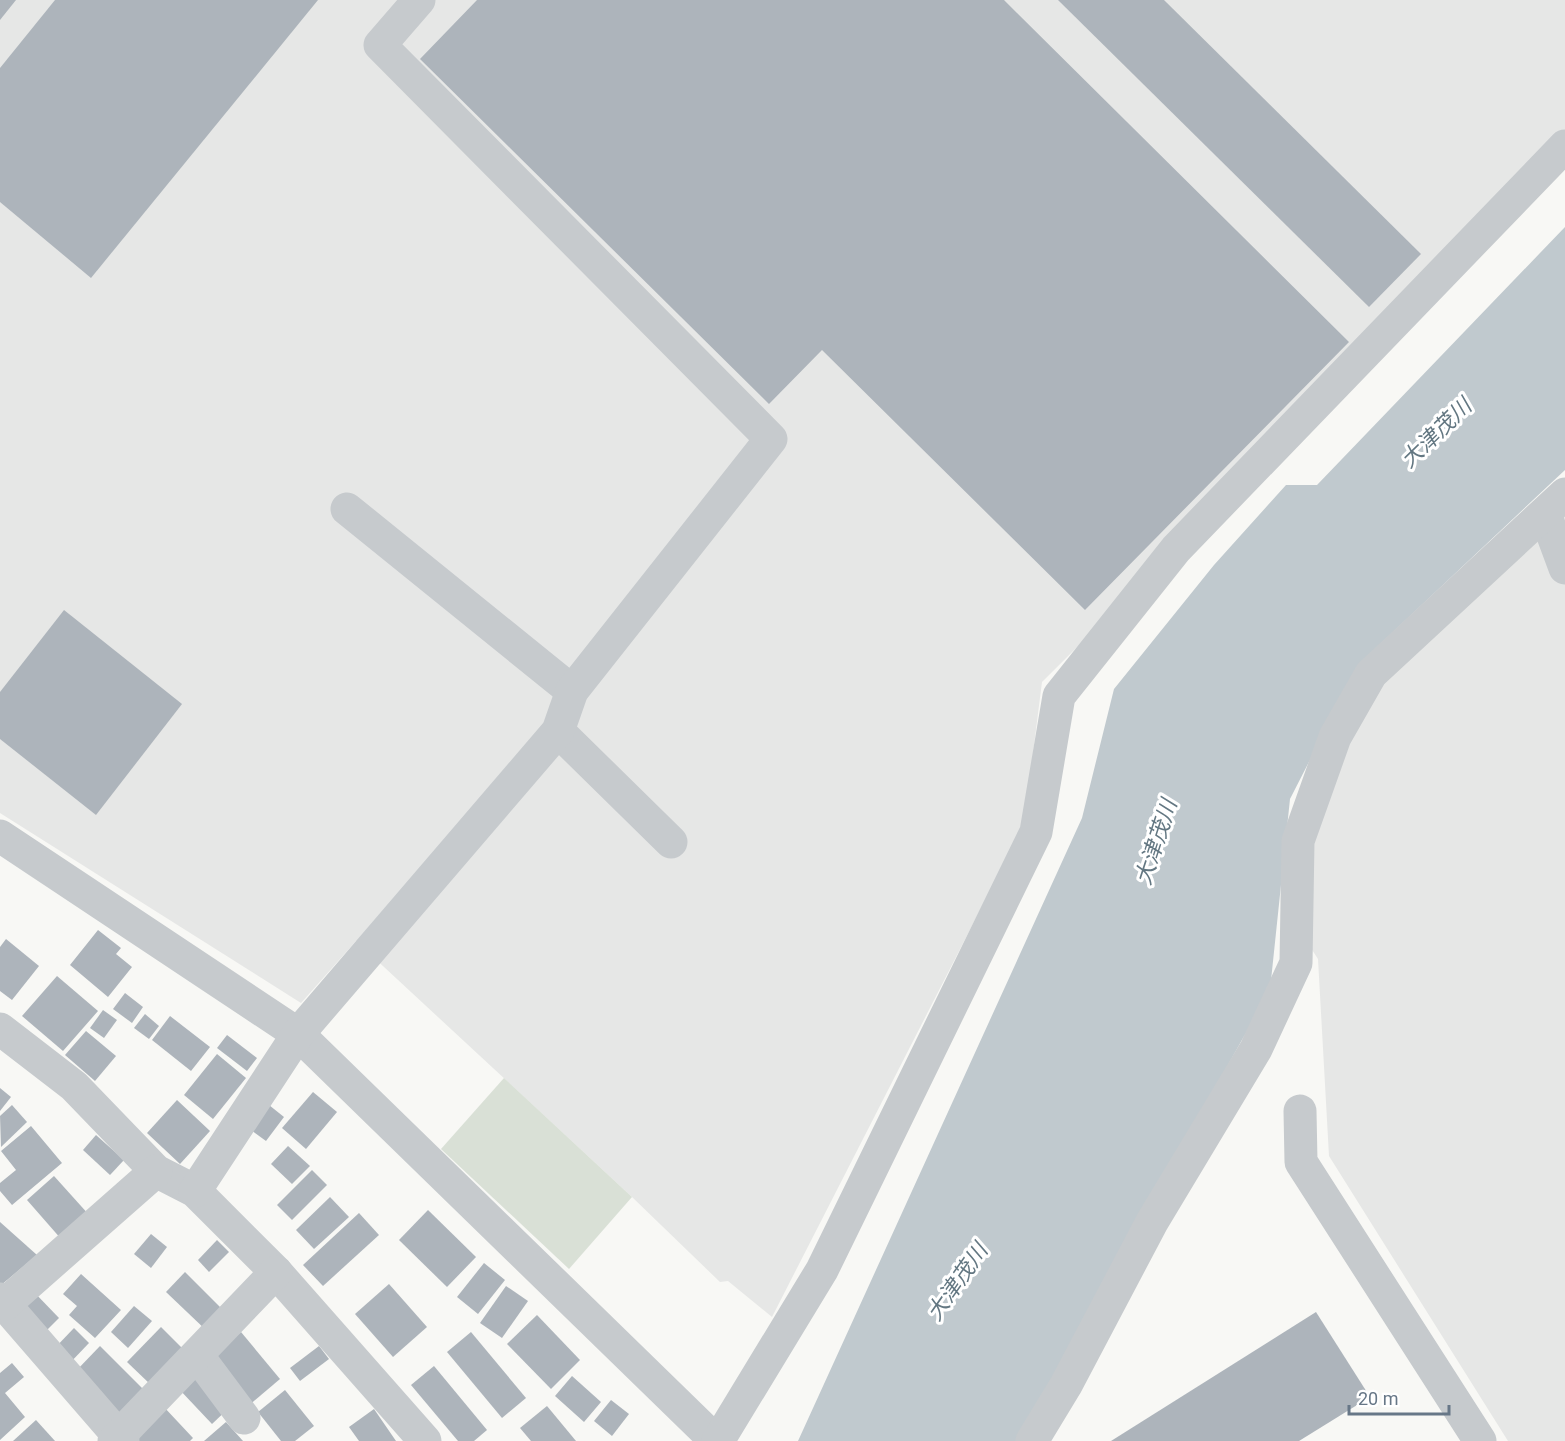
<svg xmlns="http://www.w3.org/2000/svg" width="1565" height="1441" font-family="Roboto,'Noto Sans JP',sans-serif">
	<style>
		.built { fill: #e6e7e6 }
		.green { fill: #d9e0d6 }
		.water { fill: #c0c9ce }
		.building { fill: #adb4bb }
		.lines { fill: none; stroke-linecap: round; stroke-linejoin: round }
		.minor { stroke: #c6cacd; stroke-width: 33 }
		.labels { text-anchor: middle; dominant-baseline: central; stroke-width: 6; stroke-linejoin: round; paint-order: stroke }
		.water-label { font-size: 22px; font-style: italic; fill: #637782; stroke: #fff }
	</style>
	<rect width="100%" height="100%" fill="#f8f8f5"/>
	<g class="built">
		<path d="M0,0h1565v161l-523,521 -18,142 -252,493 -44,-36 -8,1 -88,-85 -276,-256 -55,62 -301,-190z"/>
		<path d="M1565,502v939h-57l-179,-285 -11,-197 -9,-14 -2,-99 61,-151z"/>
	</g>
	<path class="green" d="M504,1078l128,119 -63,72 -128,-120z"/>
	<path class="water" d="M1565,227v243l-206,194 -69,135 -20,191 -253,451h-219l284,-623 32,-129 100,-124 72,-80h31z"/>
	<g class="building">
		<path d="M0,0h16l-16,20z"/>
		<path d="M55,0h263l-227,278 -91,-76v-134z"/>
		<path d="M477,0h527l345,342 -264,268 -263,-260 -53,54 -349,-345z"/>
		<path d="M1058,0h106l257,254 -52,53z"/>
		<path d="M64,610l118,94 -86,111 -96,-76v-47z"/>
		<path d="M98,930l23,18 -5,6 16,13 -24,30 -38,-32z"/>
		<path d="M6,939l33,27 -27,34 -12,-9v-44z"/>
		<path d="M57,976l41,35 -35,40 -41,-35z"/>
		<path d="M125,993l18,14 -11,16 -19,-14z"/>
		<path d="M103,1010l14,10 -13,18 -14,-10z"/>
		<path d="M145,1014l14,12 -10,13 -15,-11z"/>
		<path d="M170,1016l40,31 -19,24 -39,-31z"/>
		<path d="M86,1031l30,25 -21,25 -30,-26z"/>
		<path d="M227,1035l30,23 -10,13 -30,-23z"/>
		<path d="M217,1054l29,24 -33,41 -29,-24z"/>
		<path d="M0,1088l11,9 -11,14z"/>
		<path d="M313,1092l24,20 -31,37 -24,-21z"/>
		<path d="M177,1100l33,31 -30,33 -33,-31z"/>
		<path d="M12,1105l15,17 -26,25 -1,-31z"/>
		<path d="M269,1105l15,12 -18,24 -15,-11z"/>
		<path d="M31,1126l31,37 -50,42 -12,-14v-8l16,-13 -15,-19z"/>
		<path d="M96,1135l28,25 -14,15 -27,-25z"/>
		<path d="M288,1146l22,20 -18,18 -21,-20z"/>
		<path d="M312,1170l15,15 -35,35 -15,-15z"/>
		<path d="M54,1176l36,40 -28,24 -35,-40z"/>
		<path d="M330,1197l19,20 -35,32 -18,-19z"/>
		<path d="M428,1210l48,47 -29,30 -48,-47z"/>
		<path d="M359,1213l20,22 -56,51 -20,-21z"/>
		<path d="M0,1222l37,33 -37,31z"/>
		<path d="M151,1234l16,13 -16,21 -17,-14z"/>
		<path d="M217,1240l12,12 -20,20 -11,-12z"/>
		<path d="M484,1263l21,17 -27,34 -21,-17z"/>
		<path d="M185,1272l41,41 -18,19 -42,-40z"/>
		<path d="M81,1274l40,36 -26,28 -26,-23 8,-9 -14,-12z"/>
		<path d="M389,1284l38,43 -34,30 -38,-43z"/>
		<path d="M506,1286l22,15 -26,37 -22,-15z"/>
		<path d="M32,1290l27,28 -17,17 -27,-29z"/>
		<path d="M134,1306l18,15 -24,27 -17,-16z"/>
		<path d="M1316,1312l54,85 -71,44h-188z"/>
		<path d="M537,1315l43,45 -29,29 -44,-45z"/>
		<path d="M161,1327l24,24 -34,34 -24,-23z"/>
		<path d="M74,1328l15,15 -22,23 -15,-15z"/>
		<path d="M241,1332l39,47 -33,28 -39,-47z"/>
		<path d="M471,1332l55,66 -24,20 -55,-66z"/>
		<path d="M100,1346l45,45 -25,25 -45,-44z"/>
		<path d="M319,1346l10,13 -29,22 -10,-13z"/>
		<path d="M12,1363l12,14 -19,16 20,24 -25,23v-67z"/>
		<path d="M434,1366l53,64 -13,11h-16l-47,-56z"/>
		<path d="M198,1370l33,36 -19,18 -34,-36z"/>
		<path d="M572,1376l29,26 -17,20 -29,-26z"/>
		<path d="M285,1390l29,36 -19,15h-14l-23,-29z"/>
		<path d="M611,1400l18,14 -17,22 -18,-15z"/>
		<path d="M163,1406l30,32 -3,3h-51l-7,-8z"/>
		<path d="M547,1406l29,35h-45l-11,-13z"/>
		<path d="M374,1409l22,32h-37l-10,-14z"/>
		<path d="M36,1420l19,21h-42z"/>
		<path d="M226,1422l17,19h-39z"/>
	</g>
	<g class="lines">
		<g class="minor">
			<path d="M347,509l225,182"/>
			<path d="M1545,514l20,54"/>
			<path d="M558,731l113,111"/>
			<path d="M0,836l298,198 418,407"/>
			<path d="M0,1029l74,57 82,85 39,20 81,81 149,169"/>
			<path d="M1300,1111l1,51 179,279"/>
			<path d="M195,1191l103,-157 260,-303 14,-40 199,-252 -391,-394 39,-45"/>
			<path d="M0,1299l123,142"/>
			<path d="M5,1304l151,-133"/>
			<path d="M197,1355l47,63"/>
			<path d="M114,1441l162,-169"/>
			<path d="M718,1441l104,-171 214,-438 23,-136 117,-147 389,-403"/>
			<path d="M1032,1441l34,-56 86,-163 104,-173 40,-86 2,-122 37,-104 36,-63 194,-180"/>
		</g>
	</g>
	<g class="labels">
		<g class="water-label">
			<text transform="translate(1436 433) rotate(-44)">大津茂川</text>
			<text transform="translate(1156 842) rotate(-72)">大津茂川</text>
			<text transform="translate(957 1282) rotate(-55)">大津茂川</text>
		</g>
	</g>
	<path d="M1349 1405v9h100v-9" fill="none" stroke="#677787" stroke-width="3"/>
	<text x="1358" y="1405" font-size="18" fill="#677787" stroke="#ffffff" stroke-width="4.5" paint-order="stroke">20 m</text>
</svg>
